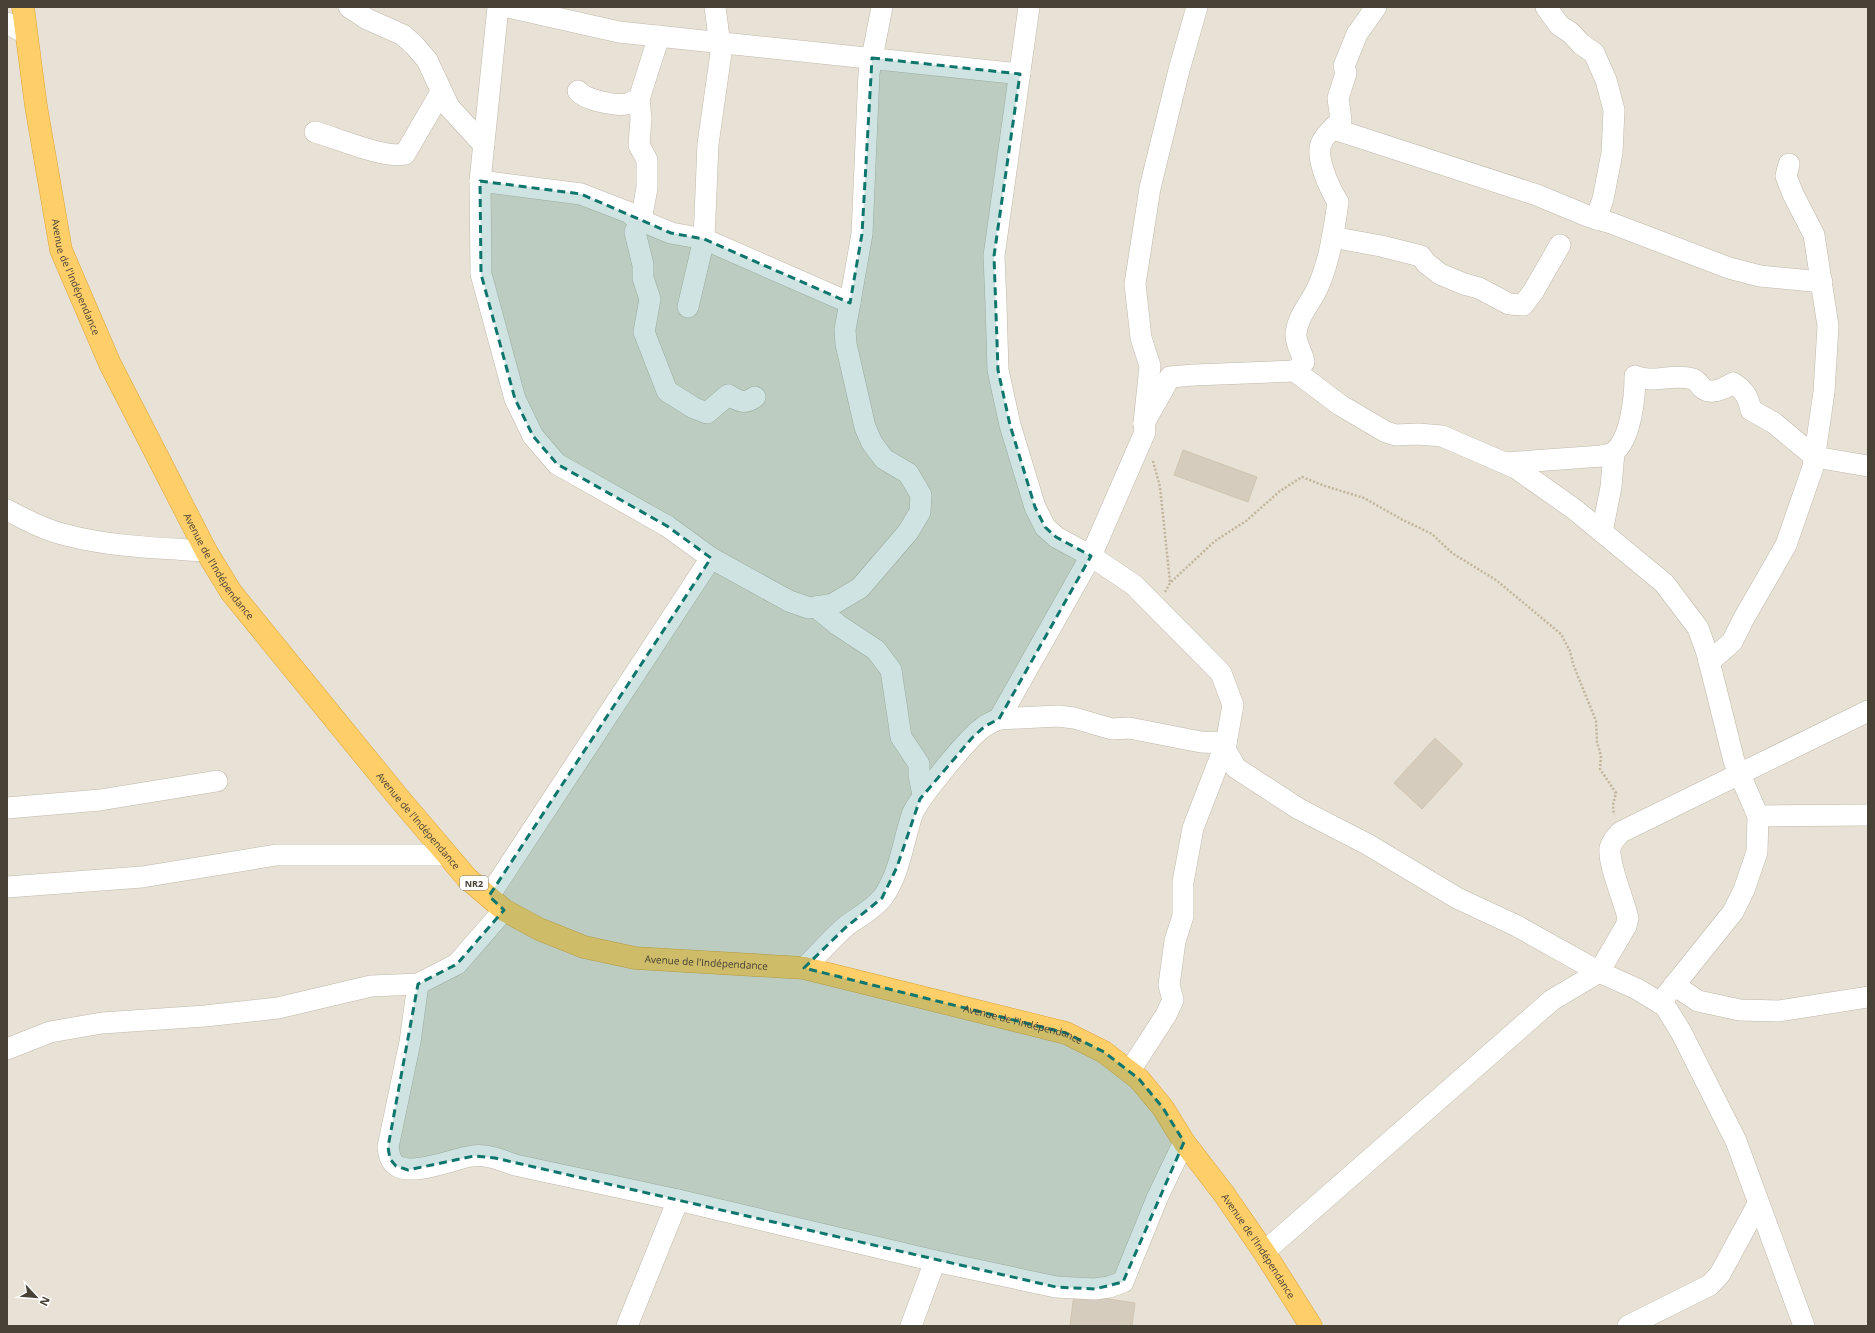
<svg xmlns="http://www.w3.org/2000/svg" width="1875" height="1333" font-family="'Open Sans',sans-serif">
	<style>
		.residential { fill: #e8e2d6 }
		.building { fill: #d6ccbd; stroke: #d0c4b0 }
		.lines { fill: none; stroke-linecap: round; stroke-linejoin: round }
		.minor-casing { stroke: #bfb8aa; stroke-width: 22 }
		.highway-casing { stroke: #dea337; stroke-width: 23 }
		.path { stroke: #c1b49b; stroke-width: 2.5; stroke-dasharray: 2 2; stroke-linecap: butt }
		.minor { stroke: #fff; stroke-width: 21 }
		.highway { stroke: #fece68; stroke-width: 22 }
		.marked { fill: #0f766e; fill-opacity: 0.2; stroke: #0f766e; stroke-width: 3; stroke-dasharray: 8 5; stroke-linejoin: round }
		.labels { text-anchor: middle; dominant-baseline: central; stroke-width: 4; stroke-linejoin: round; paint-order: stroke }
		.shield { fill: #fff; stroke: #7e7a72; stroke-width: 1 }
		.shield-label { font-size: 9px; font-weight: bold; fill: #474136 }
		.street-label { font-size: 10px; fill: #474136; stroke: #fff }
	</style>
	<rect width="100%" height="100%" fill="#f4f0e8"/>
	<rect class="residential" x="7" y="7" width="1861" height="1319"/>
	<g class="building">
		<path d="M1183,450l74,27 -9,25 -74,-27z"/>
		<path d="M1435,738l28,26 -41,45 -28,-26z"/>
		<path d="M1074,1294l61,9 -3,23h-62z"/>
	</g>
	<g class="lines">
		<defs>
			<g id="minor">
				<path d="M349,7l18,12 36,16 12,11 12,14 22,47 35,38"/>
				<path d="M508,7l111,25 401,42"/>
				<path d="M1029,7l-35,249 2,48 2,66 12,55 25,82 10,20 11,10 35,19 43,29 87,88 12,32 -8,44 11,19 63,41 68,35 90,54 60,28 82,46 38,17 28,17 16,26 55,109 68,185"/>
				<path d="M1546,7l13,18 12,8 10,11 13,9 12,27 8,30 -2,43 -9,46 -7,20"/>
				<path d="M7,23l18,10"/>
				<path d="M578,91c7,9 37,15 49,13 4,-1 8,-4 12,-5l20,-63"/>
				<path d="M639,99l2,19 -2,27 8,15v28l-6,32 -6,12 8,33v13l7,21 -6,33 23,59 27,17 13,5 21,-18c11,6 16,10 27,2"/>
				<path d="M1334,129l203,66 53,22 21,6 118,45 31,8 62,6"/>
				<path d="M315,132c22,6 70,27 90,22l36,-62"/>
				<path d="M480,181l101,13 49,19 5,5 36,15 33,6 146,64"/>
				<path d="M1332,237l49,9 40,10 5,7 14,11 24,10 15,4 30,16 14,1 10,-13 27,-47"/>
				<path d="M688,307l16,-68 4,-95 13,-91 -6,-46"/>
				<path d="M1295,371l9,-9c-2,-11 -9,-18 -8,-29 2,-17 13,-28 20,-42 13,-26 18,-60 22,-89 -8,-13 -24,-46 -16,-60 3,-8 13,-15 19,-22l-3,-22 8,-25 -2,-7 13,-32 19,-27"/>
				<path d="M1144,423l26,-46 24,-2 101,-4 45,34 46,27 10,3 22,-1 24,2 74,32 58,41 90,74 34,45 9,25 27,108 24,55 -1,36 -13,38 -11,22 -73,91"/>
				<path d="M1505,463l97,-7c4,-1 9,-2 12,-4 17,-13 21,-56 21,-76 18,8 37,-3 58,3 6,2 8,12 17,12 8,1 16,-4 23,-8 11,7 15,13 18,27l23,13 41,34 53,9"/>
				<path d="M7,510c19,10 38,20 59,25 46,12 93,13 140,16"/>
				<path d="M1602,532l9,-45 3,-35"/>
				<path d="M711,558l78,43 20,7 24,-4 27,-16 48,-56 12,-20 1,-17 -7,-12 -6,-10 -24,-14 -12,-16 -7,-16 -19,-83 -1,-14 17,-96 7,-161 13,-66"/>
				<path d="M816,607l22,18 38,25 15,20 10,67 18,27v11l4,20"/>
				<path d="M1709,662l23,-20 12,-24 42,-73 27,-78 11,-75 4,-66 -14,-91 -21,-41 -7,-18 3,-12"/>
				<path d="M999,719l59,-3 16,2 38,11 17,-1 72,14 25,1 -33,85 -10,54v34l-8,25 -6,44 4,15 -7,15 -37,57"/>
				<path d="M7,808l93,-8 117,-19"/>
				<path d="M1758,816l110,-1"/>
				<path d="M7,887l135,-10 134,-22h171"/>
				<path d="M489,896l222,-338 -44,-32 -110,-62 -24,-28 -18,-37 -34,-125 -1,-93 18,-174"/>
				<path d="M804,968c14,-13 27,-29 41,-41 13,-10 28,-17 38,-30 17,-24 20,-55 29,-82 6,-16 58,-80 73,-89 4,-3 9,-5 14,-7l92,-163 54,-124 -1,-9 6,-57 -9,-28 -6,-54 15,-96 29,-118 18,-63"/>
				<path d="M418,984l-8,58 -22,105c1,7 2,15 9,19 16,10 56,-7 75,-10 15,-2 30,4 43,9l163,35 257,61 121,26 39,2 14,-2 14,-5 35,-86 26,-54"/>
				<path d="M1674,985l24,16 42,9 39,1 89,-14"/>
				<path d="M7,1049l43,-17 52,-9 103,-7 73,-8 93,-22 47,-2 39,-20 47,-54"/>
				<path d="M1264,1252l288,-252 47,-28 27,-46 2,-8c-4,-18 -20,-54 -18,-70 2,-7 6,-11 11,-16l247,-121"/>
				<path d="M627,1326l51,-126"/>
				<path d="M911,1326l24,-65"/>
				<path d="M1628,1326l82,-41 10,-11 38,-70"/>
			</g>
			<g id="highway">
				<path id="s1" d="M23,7l13,99 25,144 49,114 96,187 25,41 167,205 69,81 37,32 35,19 45,18 51,11 169,10 262,65 38,19 35,27 24,29 21,34 40,52 40,58 47,74"/>
			</g>
		</defs>
		<use href="#minor" class="minor-casing"/>
		<use href="#highway" class="highway-casing"/>
		<g class="path">
			<path d="M1153,461l7,26 10,95"/>
			<path d="M1165,592l5,-9 45,-42 31,-20 34,-30 22,-14 23,9 39,12 37,21 31,15 20,19 44,27 65,54 9,17 3,13 23,57 1,21 4,14 -1,13 16,24 -3,12 1,10"/>
		</g>
		<use href="#minor" class="minor"/>
		<use href="#highway" class="highway"/>
	</g>
	<path class="marked" d="M872,58l148,16 -26,182 4,114 12,55 25,82 10,20 11,10 35,19 -92,163 -14,7 -13,12 -52,61 -23,68 -15,31 -37,30 -41,40 262,65 38,19 35,27 24,29 21,34 -61,140 -28,7 -39,-2 -561,-129 -21,-2 -66,14 -12,-4 -6,-7 -2,-12 30,-163 39,-20 47,-54 -15,-14 222,-338 -44,-32 -110,-62 -24,-28 -18,-37 -34,-125 -1,-93 101,13 90,39 33,6 146,64 12,-69z"/>
	<g class="labels">
		<rect class="shield" x="460" y="876" width="28" height="14" rx="3"/>
		<g class="shield-label">
			<text x="474" y="883">NR2</text>
		</g>
		<g class="street-label">
			<text stroke="none"><textPath href="#s1" startOffset="276">Avenue de l'Indépendance</textPath></text>
			<text stroke="none"><textPath href="#s1" startOffset="600">Avenue de l'Indépendance</textPath></text>
			<text stroke="none"><textPath href="#s1" startOffset="924">Avenue de l'Indépendance</textPath></text>
			<text stroke="none"><textPath href="#s1" startOffset="1260">Avenue de l'Indépendance</textPath></text>
			<text stroke="none"><textPath href="#s1" startOffset="1584">Avenue de l'Indépendance</textPath></text>
			<text stroke="none"><textPath href="#s1" startOffset="1920">Avenue de l'Indépendance</textPath></text>
		</g>
	</g>
	<rect width="1875" height="1333" fill="none" stroke="#474136" stroke-width="16"/>
	<g transform="translate(36 1297) rotate(116)" stroke="#ffffff" stroke-width="3" paint-order="stroke">
	<path d="M0-3L7 15L0 10L-7 15Z" fill="#474136"/>
	<text y="-6" font-size="11" font-weight="bold" text-anchor="middle" fill="#474136">N</text>
	</g>
</svg>
